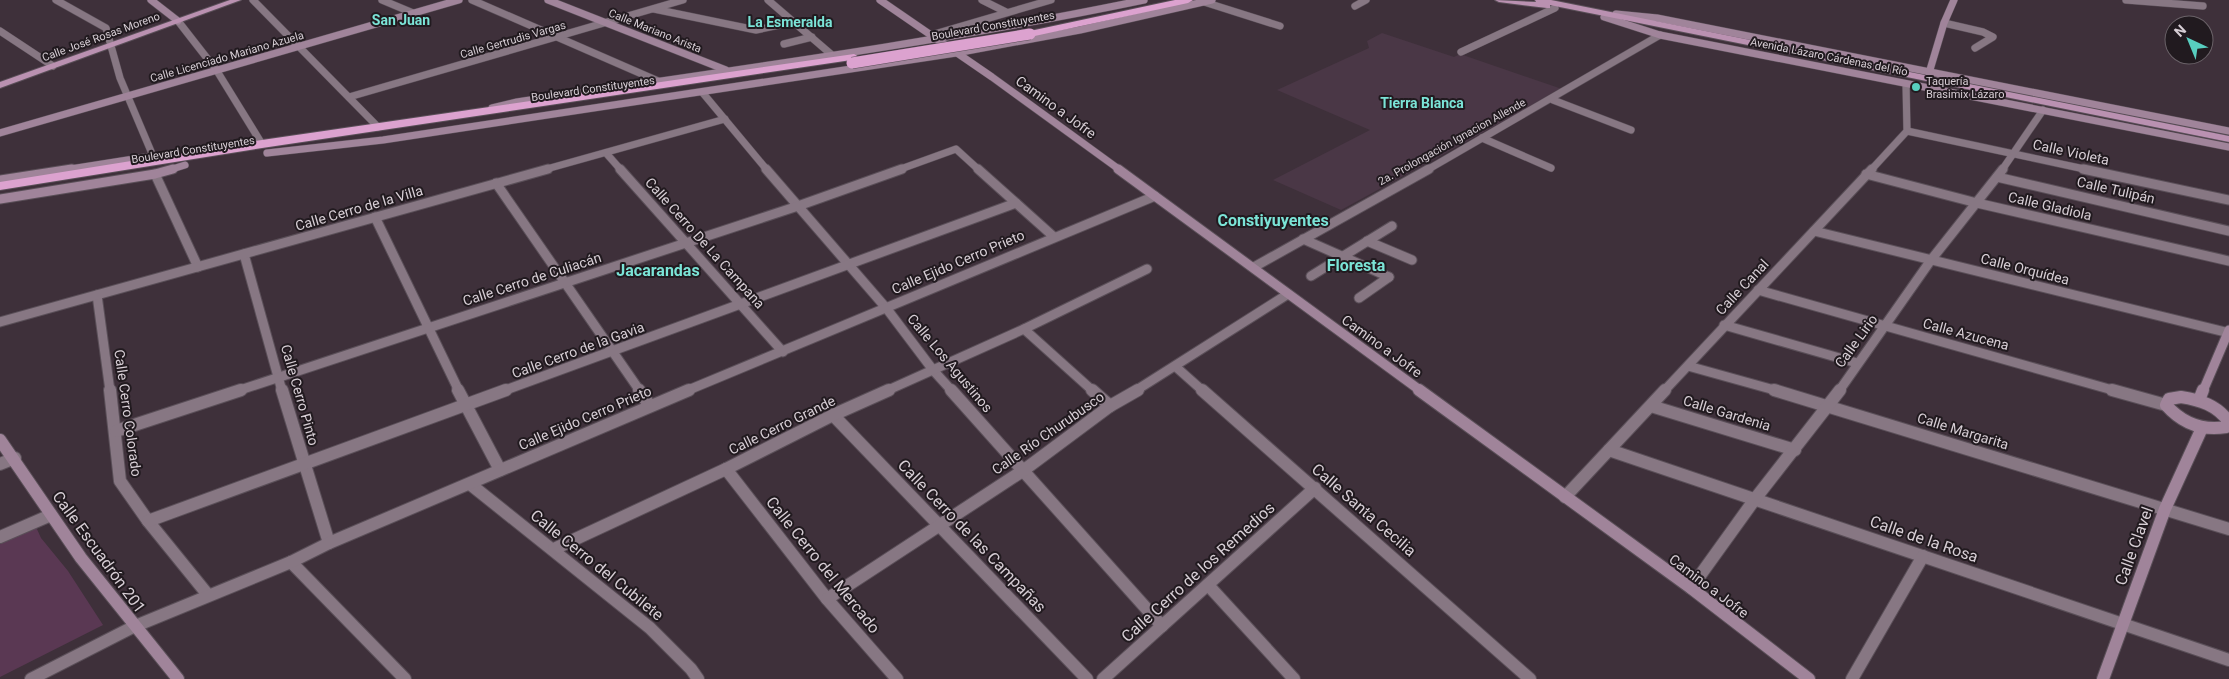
<svg xmlns="http://www.w3.org/2000/svg" width="2229" height="679" font-family="Roboto,sans-serif">
	<style>
		.built { fill: #4a3746 }
		.green { fill: #5a3853 }
		.lines { fill: none; stroke-linecap: round; stroke-linejoin: round }
		.street-far2-casing { stroke: #5a4f58; stroke-width: 8 }
		.street-far1-casing { stroke: #5a4f58; stroke-width: 11 }
		.street-casing { stroke: #5a4f58; stroke-width: 14 }
		.secondary-far2-casing { stroke: #5a4f58; stroke-width: 8 }
		.secondary-far1-casing { stroke: #5a4f58; stroke-width: 11 }
		.secondary-casing { stroke: #5a4f58; stroke-width: 14 }
		.primary-casing { stroke: #5a4f58; stroke-width: 2 }
		.highway-casing { stroke: #5a4f58; stroke-width: 2 }
		.street-far2 { stroke: #877783; stroke-width: 7 }
		.street-far1 { stroke: #877783; stroke-width: 9 }
		.street { stroke: #877783; stroke-width: 12 }
		.secondary-far2 { stroke: #a0849a; stroke-width: 7 }
		.secondary-far1 { stroke: #a0849a; stroke-width: 9 }
		.secondary { stroke: #a0849a; stroke-width: 12 }
		.primary { fill: #ba91b1; fill-rule: evenodd }
		.highway { fill: #dca2cf; fill-rule: evenodd }
		.highway-bridge-casing { stroke: #5a4f58; stroke-width: 12; stroke-linecap: butt }
		.highway-bridge { stroke: #dca2cf; stroke-width: 11 }
		.poi-dot { fill: #58cec0; stroke: #211a1f; stroke-width: 2 }
		.labels { text-anchor: middle; dominant-baseline: central; stroke-width: 4; stroke-linejoin: round; paint-order: stroke }
		.far-street-label { font-size: 11px; fill: #d7ced5; stroke: #211a1f }
		.far-poi-label { font-size: 11px; fill: #d7ced5; stroke: #211a1f; text-anchor: start }
		.far-quarter-label { font-size: 14px; font-weight: bold; fill: #7be4d7; stroke: #211a1f }
		.street-label { font-size: 14px; fill: #d7ced5; stroke: #211a1f }
		.quarter-label { font-size: 16px; font-weight: bold; fill: #7be4d7; stroke: #211a1f }
		.near-street-label { font-size: 16px; fill: #d7ced5; stroke: #211a1f }
	</style>
	<rect width="100%" height="100%" fill="#3e303a"/>
	<path class="built" d="M1382,33l72,24 6,-3 102,35 -221,121 -68,-30 97,-50 -93,-40 92,-42 -2,-7z"/>
	<path class="green" d="M36,527l5,11 27,33 35,54 -103,52v-136z"/>
	<g class="lines">
		<defs>
			<g id="street-far2">
				<path d="M56,0l50,28 14,50 33,78"/>
				<path d="M253,0l125,127"/>
				<path d="M382,0l31,13"/>
				<path d="M472,0l186,81"/>
				<path d="M768,0l64,55"/>
				<path d="M982,0l24,12"/>
				<path d="M2126,0l77,6"/>
				<path d="M1204,2l76,24"/>
				<path d="M1355,6l11,-6"/>
				<path d="M654,9l102,21 38,-8"/>
				<path d="M178,21l39,50 45,73"/>
				<path d="M1944,23l39,9 10,5 -18,11"/>
				<path d="M0,31l53,35"/>
				<path d="M931,35l120,-35"/>
				<path d="M784,44l28,-7"/>
				<path d="M1461,52l94,-44"/>
				<path d="M702,92l65,78"/>
				<path d="M349,97l334,-97"/>
				<path d="M1553,100l78,30"/>
				<path d="M1907,131l182,39"/>
				<path d="M1482,138l69,30"/>
				<path d="M606,153l15,17"/>
				<path d="M543,170l182,-51"/>
				<path d="M898,170l58,-21 23,21"/>
				<path d="M1427,170l233,-135"/>
				<path d="M1871,170l36,-39 -1,-47"/>
				<path d="M2002,170l41,-60"/>
			</g>
			<g id="street-far1">
				<path d="M620,169l163,183"/>
				<path d="M766,169l121,140 46,61 19,21"/>
				<path d="M978,169l76,68"/>
				<path d="M2083,169l146,31"/>
				<path d="M155,174l43,93"/>
				<path d="M1866,174l111,29 252,58"/>
				<path d="M1997,177l232,54"/>
				<path d="M496,183l144,208"/>
				<path d="M375,217l84,174"/>
				<path d="M1814,231l415,102"/>
				<path d="M1303,239l86,38"/>
				<path d="M1367,241l45,19"/>
				<path d="M244,254l38,137"/>
				<path d="M1254,267l175,-98"/>
				<path d="M1311,276l81,-50"/>
				<path d="M1758,290l358,101"/>
				<path d="M97,295l13,96"/>
				<path d="M1359,298l30,-21"/>
				<path d="M0,322l548,-153"/>
				<path d="M1724,325l133,38"/>
				<path d="M1024,329l69,62"/>
				<path d="M1688,366l90,25"/>
				<path d="M1176,367l27,24"/>
				<path d="M237,391l561,-185 104,-37"/>
				<path d="M503,391l513,-188"/>
				<path d="M686,391l469,-195"/>
				<path d="M886,391l138,-62 123,-60"/>
				<path d="M1135,391l153,-97"/>
				<path d="M1664,391l208,-222"/>
				<path d="M1839,391l92,-131 72,-91"/>
			</g>
			<g id="street">
				<path d="M110,390l10,91 28,40 60,74"/>
				<path d="M282,390l47,153"/>
				<path d="M458,390l42,80"/>
				<path d="M639,390l11,16"/>
				<path d="M951,390l211,236"/>
				<path d="M1092,390l18,16"/>
				<path d="M1202,390l328,289"/>
				<path d="M1774,390l455,139"/>
				<path d="M2112,390l54,15"/>
				<path d="M1651,406l144,44"/>
				<path d="M833,415l254,264"/>
				<path d="M116,431l125,-41"/>
				<path d="M1609,450l620,210"/>
				<path d="M0,464l15,-6"/>
				<path d="M726,469l101,130 70,80"/>
				<path d="M470,484l180,144 41,41 7,10"/>
				<path d="M1565,497l100,-107"/>
				<path d="M148,521l358,-131"/>
				<path d="M0,537l51,-22"/>
				<path d="M554,549l172,-80 107,-54 56,-25"/>
				<path d="M291,562l114,117"/>
				<path d="M1208,585l86,94"/>
				<path d="M1691,588l64,-89 85,-109"/>
				<path d="M827,599l197,-129 86,-64 28,-16"/>
				<path d="M31,679l102,-52 158,-65 38,-19 360,-153"/>
				<path d="M1103,679l212,-191"/>
				<path d="M1852,679l71,-123"/>
			</g>
			<g id="secondary-far2">
				<path d="M151,0l27,21"/>
				<path d="M548,0l178,70"/>
				<path d="M880,0l112,77 128,93"/>
				<path d="M1616,14l41,4 572,113"/>
				<path d="M1604,17l56,18 569,112"/>
				<path d="M1929,73l15,-50 10,-23"/>
				<path d="M492,108l25,-6c209,-31 420,-59 627,-102"/>
				<path d="M0,133l459,-133"/>
				<path d="M267,153l116,-13 573,-87 124,-23 132,-30"/>
				<path d="M64,170l89,-14h20"/>
				<path d="M169,170l16,-5"/>
			</g>
			<g id="secondary-far1">
				<path d="M1118,169l303,222"/>
				<path d="M0,180l72,-11"/>
				<path d="M0,199l155,-25 18,-5"/>
				<path d="M2203,391l26,-61"/>
			</g>
			<g id="secondary">
				<path d="M1419,390l272,198 118,91"/>
				<path d="M2181,397c19,3 36,8 48,25l-3,5c-24,4 -44,-4 -60,-22l3,-6z"/>
				<path d="M2199,400l4,-10"/>
				<path d="M0,440l81,118 97,121"/>
				<path d="M2103,679l62,-170 37,-81"/>
			</g>
			<g id="primary">
				<path d="M230,0h11l-241,88v-6z"/>
				<path d="M1495,0l41,2 -1,-2h16l678,136v6l-679,-137v3h-3l-48,-6z"/>
			</g>
			<g id="highway">
				<path d="M1175,0h18l-5,3 -158,34 -5,-3 5,-3z"/>
				<path d="M854,54l5,3 -1,2 -596,89 -262,42v-8l262,-42z"/>
			</g>
		</defs>
		<use href="#street-far2" class="street-far2-casing"/>
		<use href="#street-far1" class="street-far1-casing"/>
		<use href="#street" class="street-casing"/>
		<use href="#secondary-far2" class="secondary-far2-casing"/>
		<use href="#secondary-far1" class="secondary-far1-casing"/>
		<use href="#secondary" class="secondary-casing"/>
		<use href="#primary" class="primary-casing"/>
		<use href="#highway" class="highway-casing"/>
		<use href="#street-far2" class="street-far2"/>
		<use href="#street-far1" class="street-far1"/>
		<use href="#street" class="street"/>
		<use href="#secondary-far2" class="secondary-far2"/>
		<use href="#secondary-far1" class="secondary-far1"/>
		<use href="#secondary" class="secondary"/>
		<use href="#primary" class="primary"/>
		<use href="#highway" class="highway"/>
		<defs>
			<path id="highway-bridge" d="M852,63l178,-29"/>
		</defs>
		<use href="#highway-bridge" class="highway-bridge-casing"/>
		<use href="#highway-bridge" class="highway-bridge"/>
	</g>
	<circle class="poi-dot" cx="1916" cy="87" r="5"/>
	<g class="labels">
		<g class="far-street-label">
			<text transform="translate(993 26) rotate(-10)">Boulevard Constituyentes</text>
			<text transform="translate(655 31) rotate(22)">Calle Mariano Arista</text>
			<text transform="translate(101 37) rotate(-20)">Calle José Rosas Moreno</text>
			<text transform="translate(513 40) rotate(-16)">Calle Gertrudis Vargas</text>
			<text transform="translate(227 57) rotate(-16)">Calle Licenciado Mariano Azuela</text>
			<text transform="translate(1829 57) rotate(11)">Avenida Lázaro Cárdenas del Río</text>
			<text transform="translate(593 89) rotate(-8)">Boulevard Constituyentes</text>
			<text transform="translate(1452 142) rotate(-29)">2a. Prolongación Ignacion Allende</text>
			<text transform="translate(193 150) rotate(-9)">Boulevard Constituyentes</text>
		</g>
		<g class="far-poi-label">
			<text x="1926" y="81">Taquería<tspan x="1926" dy="13">Brasimix Lázaro</tspan></text>
		</g>
		<g class="far-quarter-label">
			<text x="401" y="20">San Juan</text>
			<text x="790" y="22">La Esmeralda</text>
			<text x="1422" y="103">Tierra Blanca</text>
		</g>
		<g class="street-label">
			<text transform="translate(1056 107) rotate(36)">Camino a Jofre</text>
			<text transform="translate(2071 152) rotate(12)">Calle Violeta</text>
			<text transform="translate(2116 190) rotate(13)">Calle Tulipán</text>
			<text transform="translate(2050 206) rotate(13)">Calle Gladiola</text>
			<text transform="translate(359 208) rotate(-16)">Calle Cerro de la Villa</text>
			<text transform="translate(705 243) rotate(48)">Calle Cerro De La Campana</text>
			<text transform="translate(958 262) rotate(-23)">Calle Ejido Cerro Prieto</text>
			<text transform="translate(2025 269) rotate(14)">Calle Orquídea</text>
			<text transform="translate(532 279) rotate(-18)">Calle Cerro de Culiacán</text>
			<text transform="translate(1742 287) rotate(-47)">Calle Canal</text>
			<text transform="translate(1966 334) rotate(15)">Calle Azucena</text>
			<text transform="translate(1856 341) rotate(-54)">Calle Lirio</text>
			<text transform="translate(1382 346) rotate(36)">Camino a Jofre</text>
			<text transform="translate(578 350) rotate(-20)">Calle Cerro de la Gavia</text>
			<text transform="translate(950 363) rotate(50)">Calle Los Agustinos</text>
			<text transform="translate(300 395) rotate(74)">Calle Cerro Pinto</text>
			<text transform="translate(128 413) rotate(82)">Calle Cerro Colorado</text>
			<text transform="translate(1727 413) rotate(17)">Calle Gardenia</text>
			<text transform="translate(585 418) rotate(-23)">Calle Ejido Cerro Prieto</text>
			<text transform="translate(782 425) rotate(-26)">Calle Cerro Grande</text>
			<text transform="translate(1963 431) rotate(17)">Calle Margarita</text>
			<text transform="translate(1048 433) rotate(-35)">Calle Río Churubusco</text>
			<text transform="translate(1709 586) rotate(37)">Camino a Jofre</text>
		</g>
		<g class="quarter-label">
			<text x="1273" y="220">Constiyuyentes</text>
			<text x="1356" y="265">Floresta</text>
			<text x="658" y="270">Jacarandas</text>
		</g>
		<g class="near-street-label">
			<text transform="translate(1364 510) rotate(41)">Calle Santa Cecilia</text>
			<text transform="translate(972 536) rotate(46)">Calle Cerro de las Campañas</text>
			<text transform="translate(1924 539) rotate(19)">Calle de la Rosa</text>
			<text transform="translate(2134 546) rotate(-70)">Calle Clavel</text>
			<text transform="translate(99 552) rotate(54)">Calle Escuadrón 201</text>
			<text transform="translate(597 565) rotate(39)">Calle Cerro del Cubilete</text>
			<text transform="translate(823 565) rotate(51)">Calle Cerro del Mercado</text>
			<text transform="translate(1198 572) rotate(-42)">Calle Cerro de los Remedios</text>
		</g>
	</g>
	<g transform="translate(2189 40) rotate(316)"><circle r="24" fill="#211a1f" stroke="#6a6268"/>
	<path d="M0-4L9 19L0 12L-9 19Z" fill="#58cec0"/>
	<text y="-8" font-size="14" font-weight="bold" text-anchor="middle" fill="#d7ced5">N</text>
	</g>
</svg>
